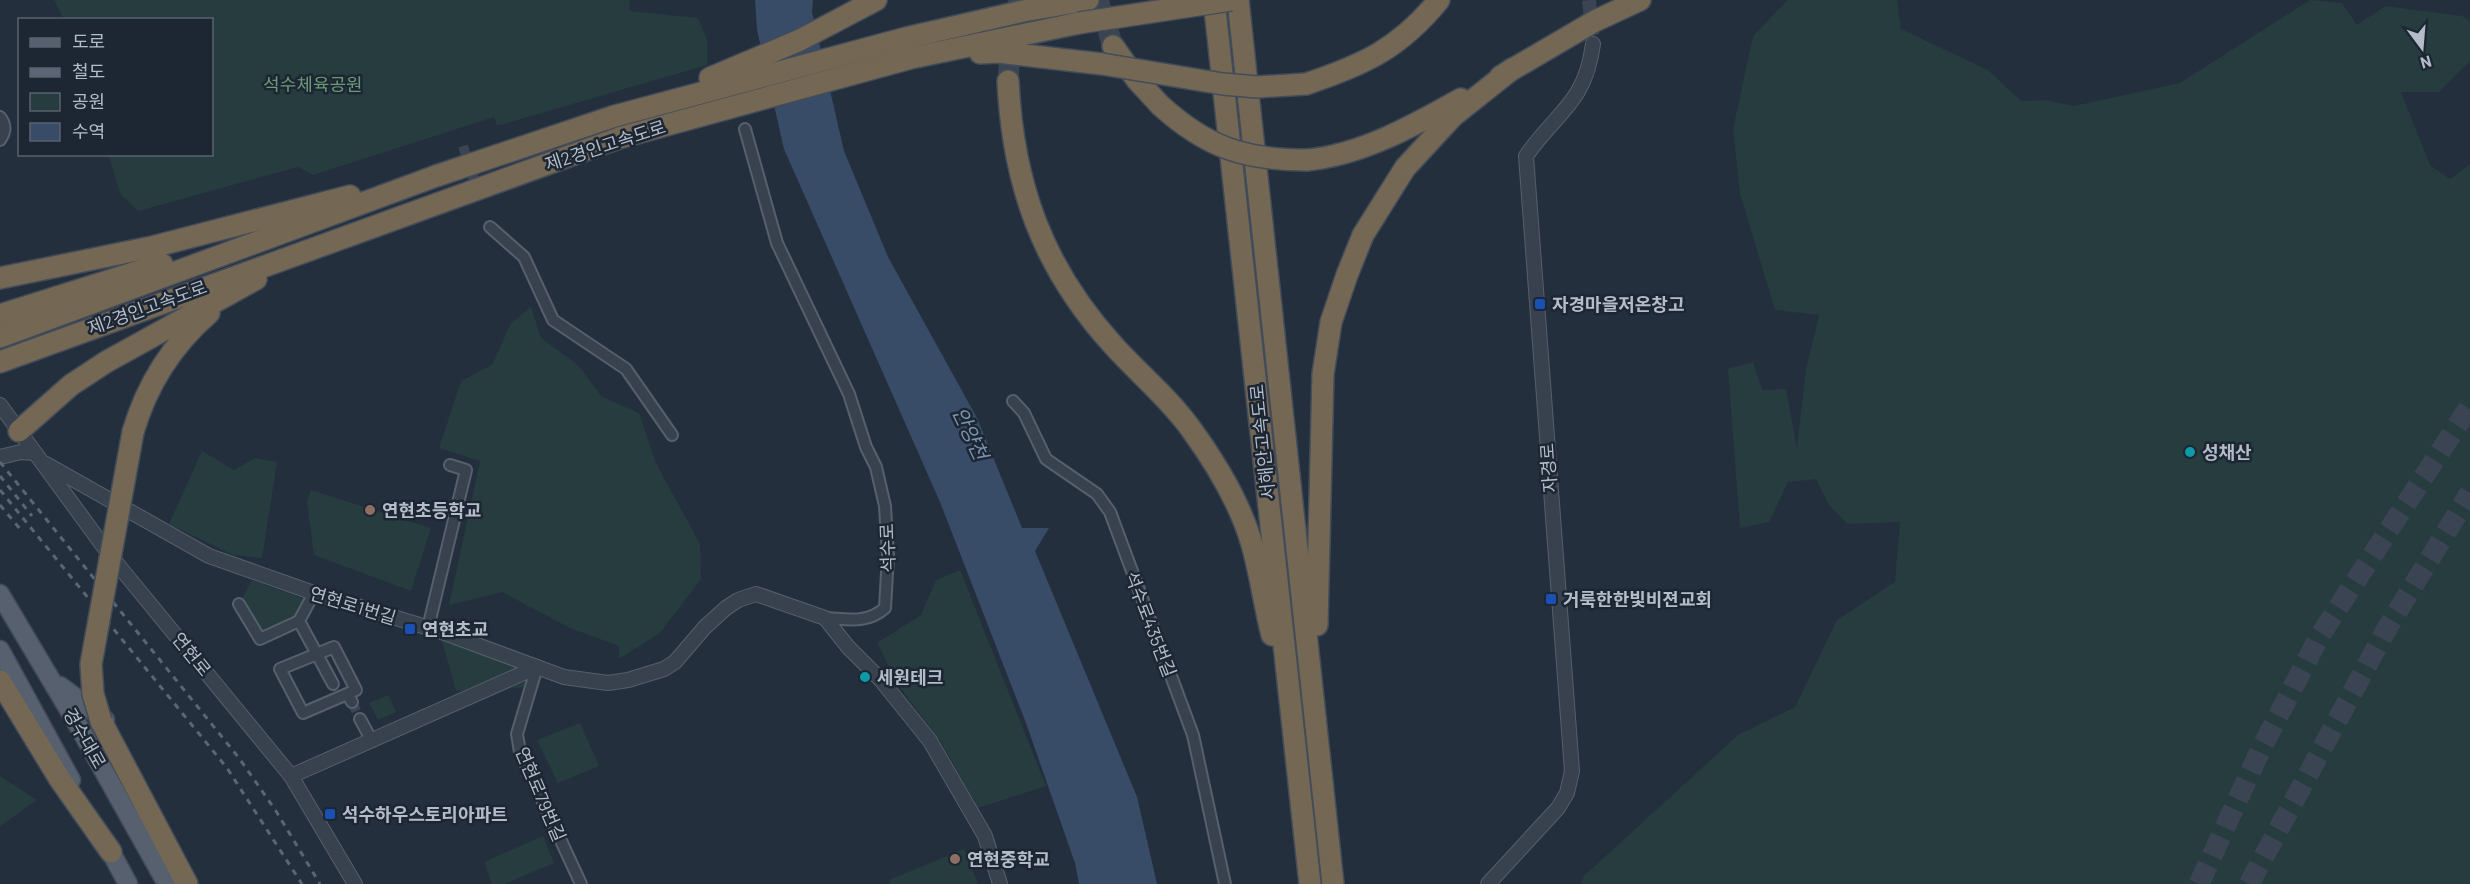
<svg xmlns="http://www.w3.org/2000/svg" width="2470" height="884" font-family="Barlow,'Noto Sans KR',sans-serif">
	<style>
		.green { fill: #263c3f }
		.water { fill: #394c67 }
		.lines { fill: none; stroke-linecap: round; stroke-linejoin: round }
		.minor-tunnel { stroke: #3a4453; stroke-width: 10; stroke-dasharray: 10 5; stroke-linecap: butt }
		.tertiary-tunnel { stroke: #3a4453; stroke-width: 14; stroke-dasharray: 14 7; stroke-linecap: butt }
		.motorway-tunnel { stroke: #3a4453; stroke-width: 21; stroke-dasharray: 21 10; stroke-linecap: butt }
		.minor-casing { stroke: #565f6c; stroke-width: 14 }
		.tertiary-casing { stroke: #565f6c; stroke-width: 16 }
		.primary-casing { stroke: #414a57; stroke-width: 21 }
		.motorway-casing { stroke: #434c59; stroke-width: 24 }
		.minor { stroke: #38414e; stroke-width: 10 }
		.tertiary { stroke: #38414e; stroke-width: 14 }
		.primary { stroke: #56606e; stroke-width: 18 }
		.motorway { stroke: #746855; stroke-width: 21 }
		.rail { stroke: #5a6575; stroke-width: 3; stroke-dasharray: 6 6; stroke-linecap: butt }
		.motorway-bridge-casing { stroke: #434c59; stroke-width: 24; stroke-linecap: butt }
		.motorway-bridge { stroke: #746855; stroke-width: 21 }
		.transit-dot { fill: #1a4fb4; stroke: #1d2633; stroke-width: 2 }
		.culture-dot { fill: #0f9aa8; stroke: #1d2633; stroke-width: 2 }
		.education-dot { fill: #8d6e63; stroke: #1d2633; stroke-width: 2 }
		.labels { text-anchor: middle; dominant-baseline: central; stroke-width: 5; stroke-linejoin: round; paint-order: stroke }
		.park-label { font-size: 18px; fill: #6b9a76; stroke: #1d2633 }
		.street-label { font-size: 18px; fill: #b4bcc9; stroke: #1d2633 }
		.poi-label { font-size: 18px; font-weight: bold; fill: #b4bcc9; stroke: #1d2633; text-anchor: start }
		.water-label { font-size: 20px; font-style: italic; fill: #7c92b1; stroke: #1d2633 }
	</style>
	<rect width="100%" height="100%" fill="#242f3e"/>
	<g class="green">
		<path d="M54,0h576l-1,11 69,7 9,21v26l-210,61 -3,-9 -181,58 -15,-8 -160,44 -17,-16 -13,-40 104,-1v-134l-148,-1z"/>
		<path d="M1788,0h109l4,29 87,41 33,31 24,-1 29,6 106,-23 130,-83 32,3 15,22 28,-19 77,10 8,5v40l-31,31h-38l29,73 20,14 20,-15v720h-889l3,-8 154,-141 57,-28 42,-87 58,-38 5,-60 -53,2 -18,-19 -13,-26 -28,3 -19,40 -29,6 -12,-159 25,-7 9,28 24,-1 11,59 9,-79 13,-54 -44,-5 -35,-116 -7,-65 20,-93z"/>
		<path d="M531,307l10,31 38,28 23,31 37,16 17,50 44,81 1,35 -41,54 -41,26v-13l-49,-18 -68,-36 -53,13 31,-144 -41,-13 22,-67 31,-16 19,-42z"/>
		<path d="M202,451l32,19 21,-12 22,4 -15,96 -29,-3 -64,-31z"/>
		<path d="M311,490l120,38 -20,63 -97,-36 -7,-54z"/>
		<path d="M960,570l86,216 -68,22 -37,-66 -42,-56 -22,-43 44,-28 15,-35z"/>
		<path d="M252,580l58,21 -11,20 -39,18 -21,-35z"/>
		<path d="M439,631l98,36 -5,20 -76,4z"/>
		<path d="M388,695l8,17 -18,8 -9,-17z"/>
		<path d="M580,723l19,43 -41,17 -21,-43z"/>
		<path d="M0,776l37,24 -37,26z"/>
		<path d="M543,836l11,27 -50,21h-12l-8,-22z"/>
		<path d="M964,849l14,35h-87l-2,-4z"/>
	</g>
	<path class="water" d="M755,0h58l-1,12 32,139 44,106 89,161 45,110h27l-14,23 102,246 20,87h-78l-4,-21 -49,-140 -86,-221 -156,-353 -27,-119z"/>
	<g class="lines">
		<g class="minor-tunnel">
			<path d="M463,146l18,56"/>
			<path d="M352,702l8,17"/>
		</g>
		<path class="tertiary-tunnel" d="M1589,0l4,44"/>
		<g class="motorway-tunnel">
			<path d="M1098,0l15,46"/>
			<path d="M1008,81l3,-44 8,-37"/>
			<path d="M2199,884l61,-133 59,-114 151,-231"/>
			<path d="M2249,884l137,-254 84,-137"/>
		</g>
		<defs>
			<g id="minor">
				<path d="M0,117c6,8 6,14 0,23"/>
				<path d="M745,129l32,114 72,151 17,53 10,20 9,39 3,49 -3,53c-18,16 -37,11 -60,10"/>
				<path d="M490,227l34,30 29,63 73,49 46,66"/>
				<path d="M1013,401l11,12 22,46 51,35 13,18 83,223 32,149"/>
				<path d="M314,593l-15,28 34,63"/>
				<path d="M239,604l21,35 39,-18"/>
				<path d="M428,628l38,-158 -16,-5"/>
				<path d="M537,667l-20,67 3,18 61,132"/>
				<path d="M347,694l-44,19 -23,-44 54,-22 22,43 -9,4 5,8"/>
				<path d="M360,719l12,22"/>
			</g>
			<g id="tertiary">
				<path d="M0,405l109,149 182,222 64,108"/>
				<path d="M0,457l21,-5 14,1"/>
				<path d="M46,464l163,92 105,37 125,38 125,46 44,6 20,-3 36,-11 11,-7 30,-35 21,-19 12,-8 18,-6 69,24 23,29 33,33 49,61 55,95 15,48"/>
				<path d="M291,776l246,-109"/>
				<path d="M1488,884l70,-76 9,-15 5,-22 -46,-615c31,-45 59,-52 67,-112"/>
			</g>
			<g id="primary">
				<path d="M0,594l82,138 85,152"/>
				<path d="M0,650l71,130"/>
				<path d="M60,686l45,34"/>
				<path d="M105,841l23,43"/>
			</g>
			<g id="motorway">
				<path d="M1214,0l96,884"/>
				<path d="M1238,0l95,884"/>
				<path d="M1113,46l24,34 23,25"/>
				<path d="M980,53l18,-1 104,12"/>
				<path d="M1501,76l94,-55 45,-21"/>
				<path d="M710,78l90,-38 76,-40"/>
				<path d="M1008,81c5,104 35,187 105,264 25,28 57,54 78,84 24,33 48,73 60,112 9,30 13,63 21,94"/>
				<path d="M1306,84c57,-19 93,-35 133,-84"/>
				<path d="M1307,160c54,-5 106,-34 154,-61"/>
				<path d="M0,278l152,-31 198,-51"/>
				<path d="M0,315l162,-51"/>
				<path d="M0,337l436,-161 179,-60 291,-78 117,-27 65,-11"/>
				<path d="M0,362l619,-224 292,-80 168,-35"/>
				<path d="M19,431l52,-46 35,-23 150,-83"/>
				<path d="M133,432c14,-48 39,-87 76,-119"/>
				<path d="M1317,625l6,-251 8,-52 16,-47 16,-40 42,-67 48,-52 59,-47"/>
				<path d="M0,681l59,97 52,74"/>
				<path d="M101,721l86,163"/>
			</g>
		</defs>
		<use href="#minor" class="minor-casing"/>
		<use href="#tertiary" class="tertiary-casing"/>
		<use href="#primary" class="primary-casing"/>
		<use href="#motorway" class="motorway-casing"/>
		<use href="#minor" class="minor"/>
		<use href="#tertiary" class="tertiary"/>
		<use href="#primary" class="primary"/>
		<use href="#motorway" class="motorway"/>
		<g class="rail">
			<path d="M0,462l239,296 37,53 44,73"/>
			<path d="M0,476l32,40"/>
			<path d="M0,490l227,278 75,116"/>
			<path d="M0,505l21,25"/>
		</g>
		<defs>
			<g id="motorway-bridge">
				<path d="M1079,23l152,-23"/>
				<path d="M1102,64l121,20 34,3 49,-3"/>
				<path d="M1160,105c46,42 84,55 147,55"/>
				<path d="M101,721l-8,-27 -2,-30 42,-232"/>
			</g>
		</defs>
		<use href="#motorway-bridge" class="motorway-bridge-casing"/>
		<use href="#motorway-bridge" class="motorway-bridge"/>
	</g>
	<g class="transit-dot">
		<rect x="1534" y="298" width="12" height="12" rx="3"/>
		<rect x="1545" y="593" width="12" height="12" rx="3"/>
		<rect x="404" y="623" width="12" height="12" rx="3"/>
		<rect x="324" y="808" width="12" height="12" rx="3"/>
	</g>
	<g class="culture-dot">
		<circle cx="2190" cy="452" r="6"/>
		<circle cx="865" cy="677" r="6"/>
	</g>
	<g class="education-dot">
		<circle cx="370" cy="510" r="6"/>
		<circle cx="955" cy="859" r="6"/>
	</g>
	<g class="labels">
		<g class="park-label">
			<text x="313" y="84">석수체육공원</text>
		</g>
		<g class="street-label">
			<text transform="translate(605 145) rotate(-18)">제2경인고속도로</text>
			<text transform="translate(147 307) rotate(-20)">제2경인고속도로</text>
			<text transform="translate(1262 442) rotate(-96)">서해안고속도로</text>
			<text transform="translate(1548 468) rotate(-94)">자경로</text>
			<text transform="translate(887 548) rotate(-92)">석수로</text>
			<text transform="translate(353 605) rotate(17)">연현로1번길</text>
			<text transform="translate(1151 624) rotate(69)">석수로435번길</text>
			<text transform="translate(192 654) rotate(51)">연현로</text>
			<text transform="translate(85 738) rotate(60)">경수대로</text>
			<text transform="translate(541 794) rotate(67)">연현로79번길</text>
		</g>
		<g class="poi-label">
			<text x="1552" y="304">자경마을저온창고</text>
			<text x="2202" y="452">성채산</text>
			<text x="382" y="510">연현초등학교</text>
			<text x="1563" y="599">거룩한한빛비젼교회</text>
			<text x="422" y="629">연현초교</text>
			<text x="877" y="677">세원테크</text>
			<text x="342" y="814">석수하우스토리아파트</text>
			<text x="967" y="859">연현중학교</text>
		</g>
		<g class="water-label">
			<text transform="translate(971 433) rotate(65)">안양천</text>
		</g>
	</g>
	<rect x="18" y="18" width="195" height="138" fill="#1d2633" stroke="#59626f" stroke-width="1.5"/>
	<rect x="30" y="38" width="30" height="9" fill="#56606e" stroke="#59626f" stroke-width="1.5"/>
	<text x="72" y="48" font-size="18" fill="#b4bcc9">도로</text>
	<rect x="30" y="68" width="30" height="9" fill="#5a6575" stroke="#59626f" stroke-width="1.5"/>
	<text x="72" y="78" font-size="18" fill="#b4bcc9">철도</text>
	<rect x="30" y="93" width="30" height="18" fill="#263c3f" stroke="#59626f" stroke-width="1.5"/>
	<text x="72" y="108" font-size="18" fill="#b4bcc9">공원</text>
	<rect x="30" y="123" width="30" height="18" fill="#394c67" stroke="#59626f" stroke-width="1.5"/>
	<text x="72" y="138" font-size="18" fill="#b4bcc9">수역</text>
	<g transform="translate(2422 48) rotate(164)" stroke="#1d2633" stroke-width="4.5" paint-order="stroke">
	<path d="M0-4.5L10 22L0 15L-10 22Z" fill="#b4bcc9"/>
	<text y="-9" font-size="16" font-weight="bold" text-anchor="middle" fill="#b4bcc9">N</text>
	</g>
</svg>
